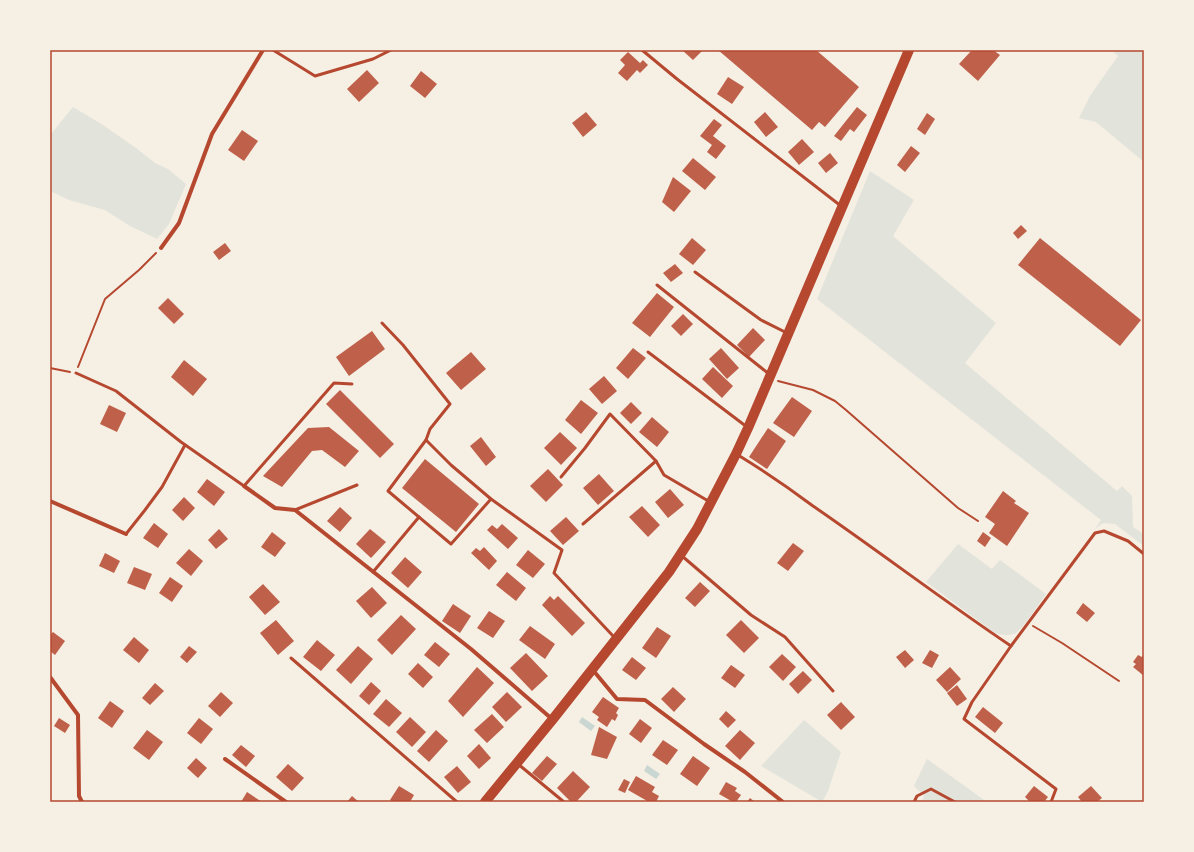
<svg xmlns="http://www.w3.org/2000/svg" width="1194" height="852" font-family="'DM Sans',sans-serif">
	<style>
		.green { fill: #e2e4dc }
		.water { fill: #c9d6d2 }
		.building { fill: #bf614a }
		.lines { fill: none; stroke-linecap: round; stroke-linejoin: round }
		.path { stroke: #b5482f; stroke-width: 2 }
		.service { stroke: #b5482f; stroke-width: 3 }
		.minor { stroke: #b5482f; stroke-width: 4 }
		.primary { stroke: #b5482f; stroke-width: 10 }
		.neatline { fill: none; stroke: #b5482f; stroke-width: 1.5 }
	</style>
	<rect width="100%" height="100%" fill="#f6efe4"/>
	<g class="green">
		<path d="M1112,50h32v112l-48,-40 -17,-4 11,-22 28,-40z"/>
		<path d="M73,107l30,18 33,23 19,15 13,6 18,15 -17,40 -12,15 -27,-13 -25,-16 -36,-10 -19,-9 1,-57z"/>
		<path d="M870,171l44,29 -21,36 103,87 -31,40 152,128 5,-5 10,10 1,31 11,7v12l-29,-22 -12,-1 -8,6 6,-9 -284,-221z"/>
		<path d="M958,544l34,25 8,-9 46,34c-7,9 -23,36 -32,40 -6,2 -13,1 -19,-1l-69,-51z"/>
		<path d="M804,720l37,32 -13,39 -6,11 -61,-36z"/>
		<path d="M927,759l60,43h-66l3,-6 -10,-10z"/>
	</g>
	<g class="water">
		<path d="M582,717l13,9 -4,5 -12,-9z"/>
		<path d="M647,765l13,9 -4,5 -12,-8z"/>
	</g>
	<g class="building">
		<path d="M682,50h21l-10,10z"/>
		<path d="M718,50h98l43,37 -34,40 -6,-5 -7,8z"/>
		<path d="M972,50h21l7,5 -22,26 -19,-17z"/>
		<path d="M628,52l12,11 3,-3 5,5 -8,8 -3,-3 -10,11 -9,-8 7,-8 -5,-5z"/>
		<path d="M367,70l12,13 -20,19 -12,-13z"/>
		<path d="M421,71l16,13 -12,14 -15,-12z"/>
		<path d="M728,77l16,10 -12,17 -15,-10z"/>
		<path d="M857,107l10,8 -13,17 -4,-3 -9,12 -7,-5z"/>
		<path d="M586,112l11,13 -14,12 -11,-14z"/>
		<path d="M765,112l13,15 -12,10 -12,-15z"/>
		<path d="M927,113l8,6 -10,16 -8,-6z"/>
		<path d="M714,119l8,6 -9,11 13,10 -10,13 -9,-7 5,-7 -12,-9z"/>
		<path d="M242,130l16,11 -14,20 -16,-11z"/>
		<path d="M802,139l12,13 -15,13 -11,-13z"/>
		<path d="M911,146l9,7 -15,19 -8,-7z"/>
		<path d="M830,153l8,10 -12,10 -8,-10z"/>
		<path d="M693,158l23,19 -11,13 -23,-19z"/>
		<path d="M673,177l18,14 -17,21 -12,-10z"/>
		<path d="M1021,225l6,6 -9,8 -5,-6z"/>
		<path d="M692,238l14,12 -13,15 -14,-11z"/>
		<path d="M1040,238l101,82 -21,26 -102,-81z"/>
		<path d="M225,243l6,8 -12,9 -6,-8z"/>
		<path d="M675,264l8,9 -12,9 -8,-9z"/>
		<path d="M657,293l17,14 -24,30 -18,-14z"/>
		<path d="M168,298l16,16 -10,10 -16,-16z"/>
		<path d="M683,314l10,10 -12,12 -10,-10z"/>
		<path d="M753,328l12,12 -16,17 -12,-12z"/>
		<path d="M372,331l13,18 -36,27 -13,-19z"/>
		<path d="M633,348l13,10 -18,21 -12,-11z"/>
		<path d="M721,348l18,20 -12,11 -18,-20z"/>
		<path d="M471,352l15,17 -25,21 -15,-17z"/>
		<path d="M184,360l23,19 -14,17 -22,-19z"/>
		<path d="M713,367l20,19 -11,12 -20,-19z"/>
		<path d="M604,376l13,15 -15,13 -13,-15z"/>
		<path d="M340,390l54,54 -14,14 -54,-54z"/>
		<path d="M792,397l20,14 -18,26 -21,-14z"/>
		<path d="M581,400l17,13 -17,21 -16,-14z"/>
		<path d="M631,402l11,11 -11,11 -11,-11z"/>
		<path d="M109,405l17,8 -9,19 -17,-8z"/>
		<path d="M652,417l17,15 -12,15 -18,-15z"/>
		<path d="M329,427l30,24 -14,16 -23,-17 -10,1 -30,36 -19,-11 45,-48z"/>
		<path d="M768,428l18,13 -19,28 -18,-12z"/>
		<path d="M560,432l17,16 -16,17 -17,-17z"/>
		<path d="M481,437l15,20 -10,9 -16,-20z"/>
		<path d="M425,459l54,45 -23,28 -54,-44z"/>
		<path d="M548,469l15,16 -17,17 -16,-16z"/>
		<path d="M599,474l15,17 -16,14 -15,-17z"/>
		<path d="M207,479l18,13 -11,14 -17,-14z"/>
		<path d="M670,489l14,16 -16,13 -13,-16z"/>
		<path d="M1003,491l13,10 -2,2 15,10 -22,33 -18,-13 6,-9 -10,-7z"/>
		<path d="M184,497l11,11 -12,13 -11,-11z"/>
		<path d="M642,506l18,19 -12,12 -19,-20z"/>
		<path d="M340,507l12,11 -12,14 -13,-11z"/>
		<path d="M566,517l13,14 -16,14 -13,-14z"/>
		<path d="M154,523l14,11 -10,14 -15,-10z"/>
		<path d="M502,524l16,14 -10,11 -21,-19 5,-5 5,4z"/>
		<path d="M219,529l9,10 -12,10 -8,-9z"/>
		<path d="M370,529l16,13 -15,16 -15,-14z"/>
		<path d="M272,532l14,11 -11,14 -14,-10z"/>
		<path d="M983,532l8,6 -6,9 -8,-6z"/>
		<path d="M793,543l11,8 -16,20 -11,-8z"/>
		<path d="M484,547l13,14 -8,9 -18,-17 5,-5 4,3z"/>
		<path d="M189,549l14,12 -12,15 -15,-13z"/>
		<path d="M528,550l17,14 -12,14 -17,-13z"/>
		<path d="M105,553l15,8 -6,12 -15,-7z"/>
		<path d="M405,557l17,15 -14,16 -17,-15z"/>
		<path d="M134,567l18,7 -7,16 -18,-7z"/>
		<path d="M507,572l19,16 -10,13 -20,-16z"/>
		<path d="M170,577l13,9 -11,16 -13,-9z"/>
		<path d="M700,582l10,9 -15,16 -10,-9z"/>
		<path d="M263,584l17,18 -15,13 -16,-18z"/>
		<path d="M372,587l15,16 -16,15 -15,-17z"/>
		<path d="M550,596l4,4 4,-4 27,27 -13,13 -30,-31z"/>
		<path d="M1083,603l12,10 -8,9 -11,-9z"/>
		<path d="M453,604l18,12 -11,17 -18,-12z"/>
		<path d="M489,611l16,10 -12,17 -16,-10z"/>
		<path d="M401,615l15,14 -24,26 -15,-15z"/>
		<path d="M276,620l18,21 -16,14 -18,-22z"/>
		<path d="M741,620l18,18 -15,15 -18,-18z"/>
		<path d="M530,626l25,18 -10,15 -26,-19z"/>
		<path d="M657,627l14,9 -15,22 -14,-10z"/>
		<path d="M53,632l12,9 -10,14 -5,-4v-16z"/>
		<path d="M134,637l15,13 -10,13 -16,-13z"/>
		<path d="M317,640l18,15 -14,16 -18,-14z"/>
		<path d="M435,642l15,12 -11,13 -15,-12z"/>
		<path d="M189,646l8,6 -10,11 -7,-6z"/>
		<path d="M358,646l15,13 -22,25 -15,-14z"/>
		<path d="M905,650l9,10 -9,8 -9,-11z"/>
		<path d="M930,650l9,5 -7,13 -10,-5z"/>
		<path d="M526,653l22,23 -16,15 -22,-23z"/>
		<path d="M782,654l14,13 -13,14 -14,-14z"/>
		<path d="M1144,654v22l-11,-9 3,-3 -3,-2 5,-7 4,2z"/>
		<path d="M632,657l14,11 -10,12 -14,-10z"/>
		<path d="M418,663l15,14 -10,11 -15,-14z"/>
		<path d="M731,665l14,10 -10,13 -14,-10z"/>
		<path d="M477,667l17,16 -31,34 -15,-16z"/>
		<path d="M950,667l11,12 -14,13 -11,-12z"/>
		<path d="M803,671l9,9 -14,14 -9,-10z"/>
		<path d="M371,682l10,9 -12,14 -10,-9z"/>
		<path d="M155,683l9,8 -14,14 -8,-7z"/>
		<path d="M957,685l10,14 -10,7 -10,-13z"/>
		<path d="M673,687l13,12 -12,13 -13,-13z"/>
		<path d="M221,692l12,11 -13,14 -12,-11z"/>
		<path d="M507,692l15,15 -16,15 -14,-15z"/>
		<path d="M603,697l16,11 -3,5 2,2 -3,6 -3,-2 -5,8 -10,-7 2,-3 -7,-5z"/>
		<path d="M386,699l16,14 -13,14 -16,-13z"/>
		<path d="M110,701l14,10 -12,17 -14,-10z"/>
		<path d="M841,702l14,15 -14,13 -14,-15z"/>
		<path d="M983,707l20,16 -8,10 -20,-16z"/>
		<path d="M726,711l10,9 -8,8 -9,-9z"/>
		<path d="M492,714l12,13 -17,16 -13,-13z"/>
		<path d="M410,717l16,15 -14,15 -16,-15z"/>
		<path d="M59,718l11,7 -5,8 -11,-7z"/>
		<path d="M199,718l14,11 -12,15 -14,-11z"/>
		<path d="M640,719l12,9 -11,15 -12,-9z"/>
		<path d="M599,727l18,10 -10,22 -16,-4z"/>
		<path d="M147,730l16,12 -14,18 -16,-12z"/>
		<path d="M436,730l12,11 -19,21 -12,-11z"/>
		<path d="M740,730l15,13 -15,17 -15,-14z"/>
		<path d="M663,740l15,10 -11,15 -15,-10z"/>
		<path d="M479,744l12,14 -12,11 -12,-13z"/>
		<path d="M241,745l14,11 -9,11 -14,-12z"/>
		<path d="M547,756l10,8 -15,17 -10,-8z"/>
		<path d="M693,756l17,12 -13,18 -17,-12z"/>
		<path d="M196,758l11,10 -9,10 -11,-10z"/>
		<path d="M288,764l16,14 -12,13 -16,-14z"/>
		<path d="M457,766l14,16 -13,11 -14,-16z"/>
		<path d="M573,771l17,16 -14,15h-5l-14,-14z"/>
		<path d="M636,776l19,11 -3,5 7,4 -3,6h-7l-21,-12z"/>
		<path d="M624,779l6,3 -5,11 -7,-3z"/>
		<path d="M726,782l11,6 -2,3 6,4 -5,7h-3l-14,-8z"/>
		<path d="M399,786l15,9 -4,7h-17l-3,-2z"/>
		<path d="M1034,786l14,11 -4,5h-14l-5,-5z"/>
		<path d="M1091,786l11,12 -5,4h-15l-4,-5z"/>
		<path d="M247,792l15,10h-21z"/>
		<path d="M352,796l7,6h-12z"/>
		<path d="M750,798l5,4h-8z"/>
	</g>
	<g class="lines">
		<g class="path">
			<path d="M78,367l27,-68 34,-29 17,-17"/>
			<path d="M50,368l20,4"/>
			<path d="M778,381l35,9 22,11 11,9 112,98 20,13"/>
			<path d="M1033,626l29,17 57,38"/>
		</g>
		<g class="service">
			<path d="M273,50l42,26 58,-17 18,-9"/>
			<path d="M642,50l35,29 164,127"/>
			<path d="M695,272l66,48 26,13"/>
			<path d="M657,285l112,89"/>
			<path d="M382,323l21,22 47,59 -20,25 -4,11 25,25 40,34 71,51 -8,23 60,64"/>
			<path d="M648,352l99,75"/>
			<path d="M76,373l40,18 65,51 63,44 90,-103 18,1"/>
			<path d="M426,440l-38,51 63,53 40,-45"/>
			<path d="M738,455c26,16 51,33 75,51 67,46 131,95 198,140"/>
			<path d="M561,477l24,-29 25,-34 46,47 8,14 46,27"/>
			<path d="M295,510l62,-25"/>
			<path d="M583,524l73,-63"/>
			<path d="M126,534l19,-24 17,-23 23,-42"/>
			<path d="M682,556l69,59 34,22 48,54"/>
			<path d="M373,572l46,-55"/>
			<path d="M291,658l166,144"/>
			<path d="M518,764l46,38"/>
			<path d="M914,802l3,-6 14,-7 24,13"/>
			<path d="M1051,802l5,-13 -92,-70 8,-17 39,-56 84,-113 9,-2 24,10 16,13"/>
		</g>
		<g class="minor">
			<path d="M161,248l18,-25 33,-89 51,-84"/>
			<path d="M244,486l31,22 20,2 176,139 81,70"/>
			<path d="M50,501l76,33"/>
			<path d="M592,669l25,30 28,1 59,44 41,28 38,30"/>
			<path d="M50,677l28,38 1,81 3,6"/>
			<path d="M225,759l61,43"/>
		</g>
		<path class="primary" d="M485,802l68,-83 116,-147 28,-43 39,-75 12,-26 161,-378"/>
	</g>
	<rect width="1194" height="852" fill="none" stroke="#f6efe4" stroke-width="102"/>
	<rect x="51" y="51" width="1092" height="750" class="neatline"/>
</svg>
